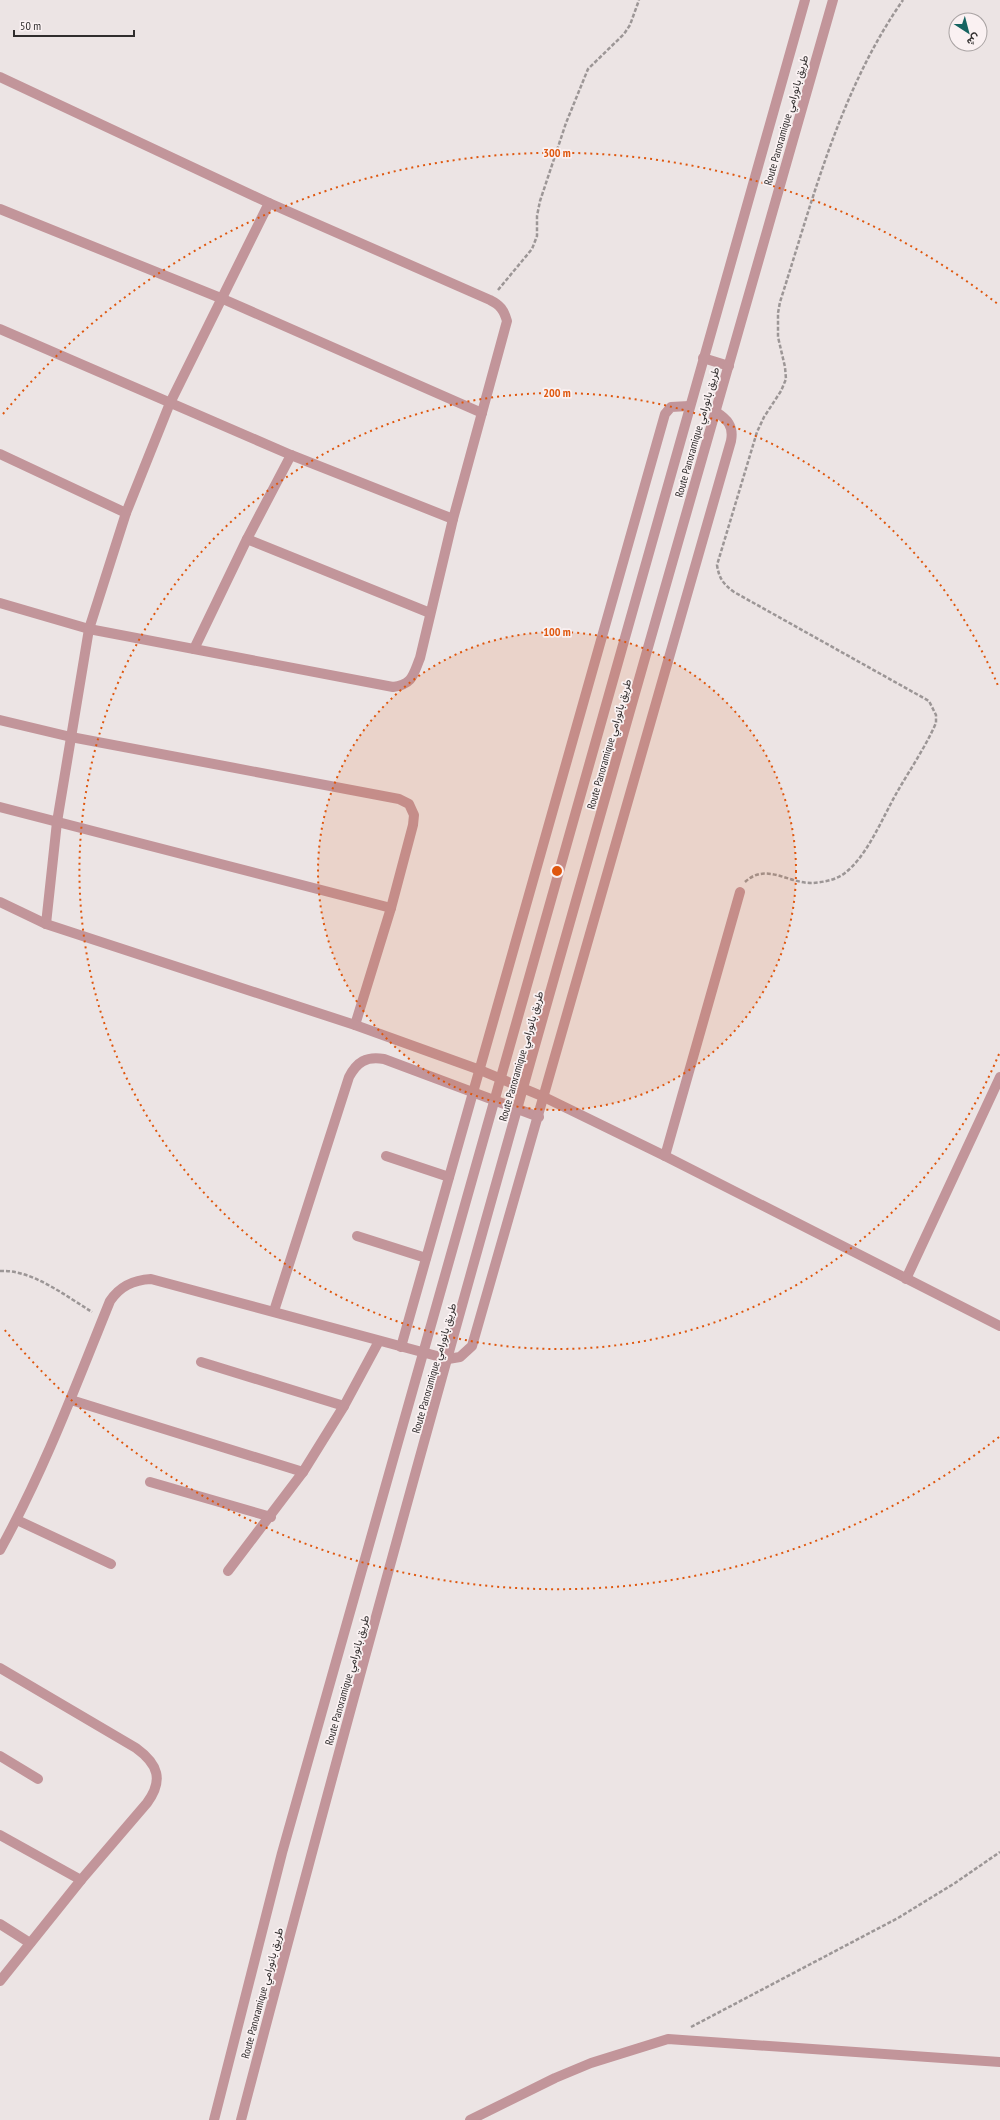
<svg xmlns="http://www.w3.org/2000/svg" width="1000" height="2120" font-family="'PT Sans Narrow',Vazirmatn,sans-serif">
	<style>
		.lines { fill: none; stroke-linecap: round; stroke-linejoin: round }
		.path { stroke: #9c9696; stroke-width: 2.5; stroke-dasharray: 4 2; stroke-linecap: butt }
		.minor { stroke: #c2959a; stroke-width: 10 }
		.ring { fill: none; stroke: #df570e; stroke-width: 2; stroke-dasharray: 2 4 }
		.labels { text-anchor: middle; dominant-baseline: central; stroke-width: 3.5; stroke-linejoin: round; paint-order: stroke }
		.street-label { font-size: 11px; fill: #302d2d; stroke: #faf1f2 }
		.centre { fill: #df570e; stroke: #faf1f2; stroke-width: 2 }
		.ring-label { font-size: 12px; text-anchor: middle; font-weight: bold; fill: #df570e; stroke: #faf1f2; stroke-width: 3.5; stroke-linejoin: round; paint-order: stroke }
	</style>
	<rect width="100%" height="100%" fill="#ece4e4"/>
	<g class="lines">
		<g class="path">
			<path d="M498,290l34,-41 5,-13v-20l3,-15 26,-78 22,-54 36,-35 6,-9 9,-25"/>
			<path d="M745,882c21,-20 44,2 68,1 11,-1 23,-3 32,-10 22,-17 37,-54 51,-79 13,-23 29,-46 40,-71v-8l-7,-14 -195,-109c-11,-8 -15,-14 -17,-27l40,-133 7,-15 17,-26 5,-12 -1,-12 -7,-30v-24l2,-11c33,-103 60,-212 123,-302"/>
			<path d="M0,1271c31,-2 66,25 92,41"/>
			<path d="M691,2027l207,-109 57,-35 45,-31"/>
		</g>
		<g class="minor">
			<path d="M0,77l269,126 221,97c10,5 14,10 17,21l-54,198 -33,139c-7,17 -7,26 -27,29l-304,-58 -89,-26"/>
			<path d="M0,209l223,90 259,114"/>
			<path d="M0,329l291,126 162,64"/>
			<path d="M703,358l26,8"/>
			<path d="M0,454l126,59"/>
			<path d="M247,539l183,74"/>
			<path d="M194,649l53,-110 44,-84"/>
			<path d="M0,720l71,17 328,62 10,5 5,11 -1,10 -22,83 -36,117"/>
			<path d="M0,807l391,101"/>
			<path d="M0,902l46,22 309,101 125,45 64,27 121,59 335,170"/>
			<path d="M46,924l11,-102 32,-193 37,-116 44,-110 99,-200"/>
			<path d="M386,1156l63,21"/>
			<path d="M665,1156l75,-264"/>
			<path d="M357,1236l69,22"/>
			<path d="M906,1279l94,-202"/>
			<path d="M274,1311l75,-234c8,-15 17,-21 35,-18l155,58"/>
			<path d="M401,1347l264,-933 6,-7 18,-1"/>
			<path d="M201,1362l143,44"/>
			<path d="M71,1400l232,72"/>
			<path d="M150,1482l121,35"/>
			<path d="M17,1520l94,44"/>
			<path d="M0,1550c44,-79 76,-165 110,-249 10,-15 23,-21 41,-22l297,80 12,-2 12,-11 259,-905c3,-15 -4,-22 -15,-29"/>
			<path d="M228,1571l75,-99 41,-66 35,-65"/>
			<path d="M0,1668l136,80c22,16 28,32 11,55l-66,77 -81,101"/>
			<path d="M0,1756l38,23"/>
			<path d="M0,1835l81,45"/>
			<path d="M0,1924l30,19"/>
			<path d="M214,2120l68,-267 523,-1853"/>
			<path d="M241,2120c186,-710 391,-1415 592,-2120"/>
			<path d="M470,2120l85,-42 36,-15 77,-24 332,23"/>
		</g>
	</g>
	<circle cx="557" cy="871" r="239" fill="#df570e" fill-opacity=".12"/>
	<g class="ring">
		<circle cx="557" cy="871" r="239"/>
		<path d="M999 1054A478 478 0 1 1 999 688"/>
		<path d="M999 1437A718 718 0 0 1 3 1328M3 414A718 718 0 0 1 999 305"/>
	</g>
	<g class="labels">
		<g class="street-label">
			<text transform="translate(786 120) rotate(-74)">Route Panoramique طريق بانورامي</text>
			<text transform="translate(697 432) rotate(-74)">Route Panoramique طريق بانورامي</text>
			<text transform="translate(609 744) rotate(-74)">Route Panoramique طريق بانورامي</text>
			<text transform="translate(521 1056) rotate(-74)">Route Panoramique طريق بانورامي</text>
			<text transform="translate(434 1368) rotate(-74)">Route Panoramique طريق بانورامي</text>
			<text transform="translate(347 1680) rotate(-74)">Route Panoramique طريق بانورامي</text>
			<text transform="translate(262 1993) rotate(-75)">Route Panoramique طريق بانورامي</text>
		</g>
	</g>
	<circle cx="557" cy="871" r="6" class="centre"/>
	<g class="ring-label">
		<text x="557" y="157">300 m</text>
		<text x="557" y="397">200 m</text>
		<text x="557" y="636">100 m</text>
	</g>
	<g transform="translate(968 32) rotate(144)"><circle r="19" fill="#faf1f2" stroke="#a9a3a3"/>
	<path d="M0-3L7 15L0 10L-7 15Z" fill="#166461"/>
	<text y="-6" font-size="11" font-weight="bold" text-anchor="middle" fill="#302d2d">ش</text>
	</g>
	<path d="M14 30v6h120v-6" fill="none" stroke="#302d2d" stroke-width="2"/>
	<text x="20" y="30" font-size="12" fill="#302d2d" stroke="#faf1f2" stroke-width="3" paint-order="stroke">50 m</text>
</svg>
